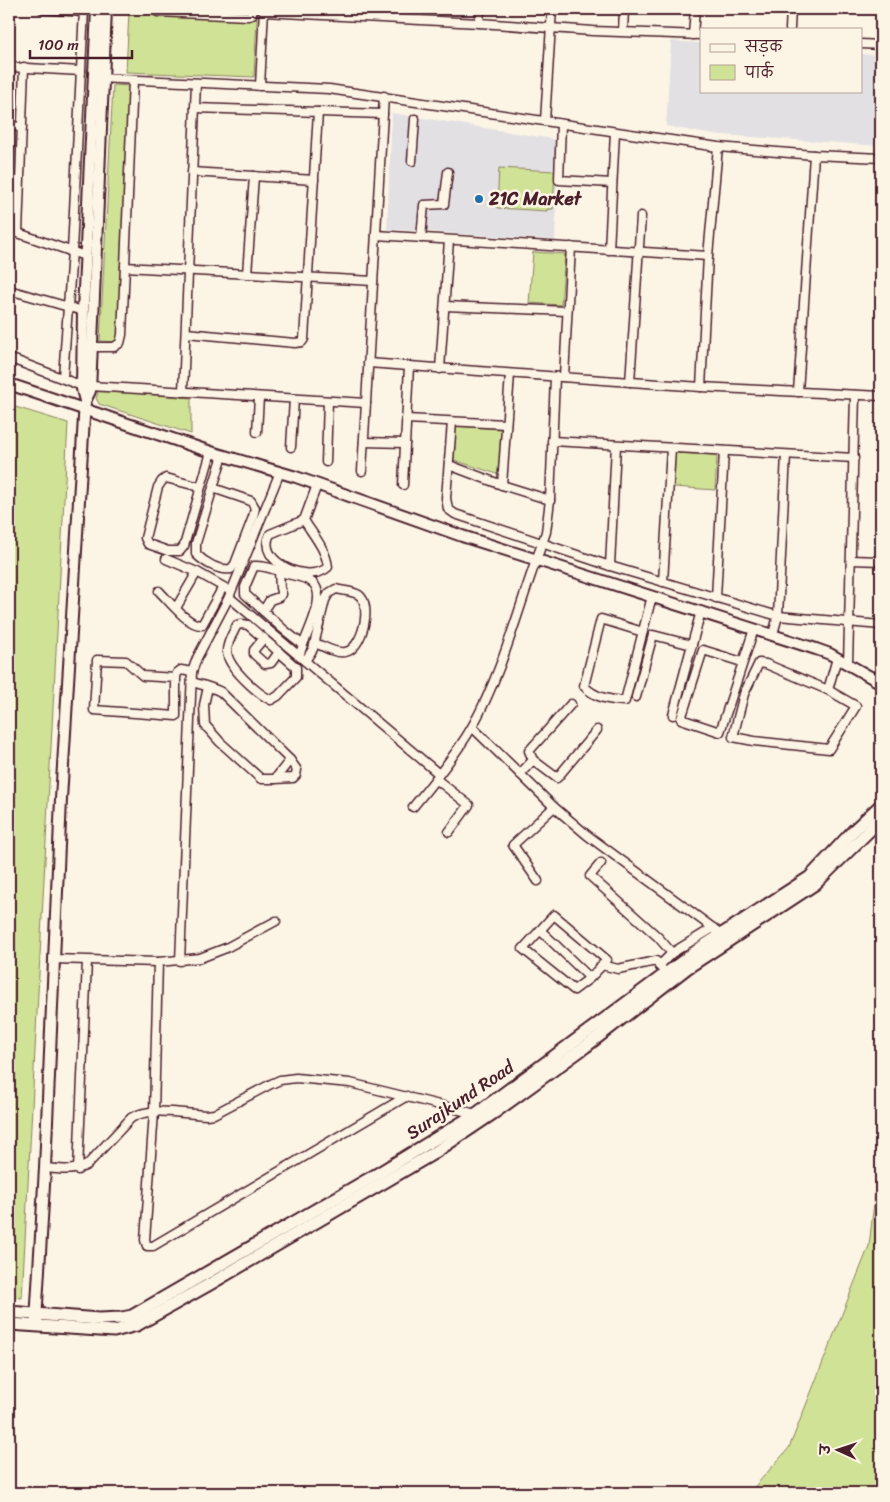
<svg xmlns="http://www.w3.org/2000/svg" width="890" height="1502" font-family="Sriracha,'Playpen Sans Deva',sans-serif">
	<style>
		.built { fill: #e3e0e4 }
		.green { fill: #cfe296; stroke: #8c8060 }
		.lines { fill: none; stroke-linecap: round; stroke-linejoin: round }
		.minor-casing { stroke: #4a1f2b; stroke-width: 11 }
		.tertiary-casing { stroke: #4a1f2b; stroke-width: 14 }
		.secondary-casing { stroke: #4a1f2b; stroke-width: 15 }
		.minor { stroke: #fcf5e5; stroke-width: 8 }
		.tertiary { stroke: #fcf5e5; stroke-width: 10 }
		.secondary { stroke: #fcf5e5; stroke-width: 11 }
		.poi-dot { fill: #1f6fb2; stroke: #fcf5e5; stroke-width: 2 }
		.labels { text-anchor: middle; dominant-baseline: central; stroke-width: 5; stroke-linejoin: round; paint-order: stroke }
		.poi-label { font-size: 18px; font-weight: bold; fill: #4a1f2b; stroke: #fcf5e5; text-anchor: start }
		.street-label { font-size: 18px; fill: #4a1f2b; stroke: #fcf5e5 }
	</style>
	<rect width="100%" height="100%" fill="#fcf5e5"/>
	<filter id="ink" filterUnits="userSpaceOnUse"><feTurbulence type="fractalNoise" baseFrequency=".02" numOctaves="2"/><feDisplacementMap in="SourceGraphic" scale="10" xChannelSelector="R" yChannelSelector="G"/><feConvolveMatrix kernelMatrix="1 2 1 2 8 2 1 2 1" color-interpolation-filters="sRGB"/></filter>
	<g filter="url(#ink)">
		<g class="built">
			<path d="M671,41l30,2v48h160v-37l20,1v91l-173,-12 -42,-8z"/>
			<path d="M392,113l167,27 -4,100 -168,-11z"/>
		</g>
		<g class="green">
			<path d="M129,12l128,6 -3,59 -128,-5z"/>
			<path d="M113,85l18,1 -13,256 -18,-1z"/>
			<path d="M499,168l56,3 -2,38h-6v2l-50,-3z"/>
			<path d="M533,252l32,2 -4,51 -32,-2z"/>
			<path d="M99,390l92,8v36l-92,-30 -3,-6z"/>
			<path d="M9,405l59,18 -46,875 -13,-1z"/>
			<path d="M456,426l46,3 -2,46 -46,-15z"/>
			<path d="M675,453l42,2 -2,35 -41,-3z"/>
			<path d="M878,1169l3,1v323h-132l40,-45 80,-202z"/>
		</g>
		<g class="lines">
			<defs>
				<g id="minor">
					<path d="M42,9l42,3"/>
					<path d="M154,9l4,3 90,4 4,-1 1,-6"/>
					<path d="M264,12l215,11 114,8 108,4"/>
					<path d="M479,23l1,-14"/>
					<path d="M790,29l1,-20"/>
					<path d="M623,31l1,-22"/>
					<path d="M693,35l2,-26"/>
					<path d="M861,44l20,1"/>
					<path d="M9,67l72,4"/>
					<path d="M98,78l231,11 389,58 96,8 67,3"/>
					<path d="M260,86l4,-77"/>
					<path d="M195,108l188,6"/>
					<path d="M545,121l7,-112"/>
					<path d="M561,124l-2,56 53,3"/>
					<path d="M9,126l13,1"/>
					<path d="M412,161l3,-42"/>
					<path d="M192,172l122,8"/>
					<path d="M9,230l76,26"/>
					<path d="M18,233l6,-166"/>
					<path d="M376,235l332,21"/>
					<path d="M421,238l3,-33 20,-1 4,-32"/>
					<path d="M609,250l6,-118"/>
					<path d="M125,267l248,14"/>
					<path d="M247,274l7,-98"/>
					<path d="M9,290l74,21"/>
					<path d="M445,306l122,5"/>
					<path d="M186,333l109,10 7,-1 2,-3 14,-227"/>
					<path d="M92,347h22l6,-4 2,-8 11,-254"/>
					<path d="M9,358l73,28"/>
					<path d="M368,363l333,24 180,9"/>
					<path d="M440,369l9,-129"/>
					<path d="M63,377l9,-126 12,-242"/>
					<path d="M564,377l7,-130"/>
					<path d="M630,382l11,-166"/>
					<path d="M90,386l276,17"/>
					<path d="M701,387l7,-131 10,-109"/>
					<path d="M183,392l13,-309"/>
					<path d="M798,392l16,-237"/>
					<path d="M406,419l100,5"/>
					<path d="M452,422l-6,76 2,11 7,5 155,52 168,50 103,9"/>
					<path d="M257,432l2,-35"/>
					<path d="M552,441l302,17"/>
					<path d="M364,442l41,1"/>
					<path d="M291,447l3,-48"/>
					<path d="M326,462l2,-61"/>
					<path d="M449,465l53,20 48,15"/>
					<path d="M362,471l22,-375"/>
					<path d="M403,485l6,-119"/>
					<path d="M502,485l8,-111"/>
					<path d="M200,487l-34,-9 -4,3 -4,6 -13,51 3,6 20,7h12l4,-5 27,-94"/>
					<path d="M213,488l38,13 4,7 -2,9 -18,47 -4,5c-12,2 -26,-6 -35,-15v-11l27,-88"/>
					<path d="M304,520c9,15 22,29 24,47 -19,18 -73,-5 -58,-33l34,-14 13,-35"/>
					<path d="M166,559l31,13 30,17"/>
					<path d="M851,560l30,1"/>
					<path d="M610,566l6,-121"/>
					<path d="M663,582l8,-134"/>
					<path d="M159,591c10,10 29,35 43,34l21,-38"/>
					<path d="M229,597l210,177"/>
					<path d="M716,598l8,-147"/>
					<path d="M176,608l21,-36"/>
					<path d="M263,611l7,-11 9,-3 3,-3 -2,-6 -1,-17"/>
					<path d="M242,624l6,1 48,42v10l-18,19 -7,4c-13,-6 -44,-33 -44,-49 0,-9 6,-18 10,-26z"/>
					<path d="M643,632l-42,-13 -17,67c11,12 26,14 41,15l27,-105"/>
					<path d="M773,634l5,-18 8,-161"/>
					<path d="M264,638l-10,12v4l11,10 6,-1 8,-11"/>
					<path d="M299,656l4,-11 -20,-16 -38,-35v-7l9,-21c11,-1 22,4 33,8 8,2 19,3 26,9 14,13 -5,48 -10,62"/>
					<path d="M305,661l8,-12 12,-49 4,-7 7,-4c7,2 17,2 23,6 14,10 3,55 -14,57 -9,2 -22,-6 -30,-9"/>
					<path d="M742,662l-39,-12 -22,69 39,13 34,-103"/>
					<path d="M759,663l7,1 62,26 28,16 -27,43 -75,-8 -21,-4 11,-43z"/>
					<path d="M848,664l7,-269"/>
					<path d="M176,678l-33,-2 -17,-15 -29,-1 -3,50 82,6v-38l1,-5 4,-3 11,2"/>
					<path d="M192,682c10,3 20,5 29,10l69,68 -15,19h-14l-41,-37 -15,-17 -1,-20 4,-18"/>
					<path d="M828,690l9,-32"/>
					<path d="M636,697l17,-62 39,10"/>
					<path d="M673,715l28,-104"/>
					<path d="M472,727l82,80 33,28 134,99"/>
					<path d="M533,760l24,18 40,-48"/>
					<path d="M520,774l13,-14 -4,-9 42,-47"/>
					<path d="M275,779l18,-1 3,-3 1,-5 -7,-10"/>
					<path d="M436,779l33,26 -20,27"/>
					<path d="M413,807c19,-23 44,-54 59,-80 32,-57 47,-123 70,-183l4,-12 4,-32 5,-123"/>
					<path d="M601,863l-11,13 68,61 14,16"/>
					<path d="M538,881l-25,-36 41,-38"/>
					<path d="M540,930l50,48 17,-18 -53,-45 -31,34 51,41 16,-12"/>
					<path d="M53,959l105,3 42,-4 26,-10 50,-27"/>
					<path d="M180,961l12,-289 5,-14 32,-61 51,-125"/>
					<path d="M158,962l-4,150 -9,128 2,6h6l254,-150"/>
					<path d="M602,965l16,4 38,-8 9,12"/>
					<path d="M659,966l13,-13 41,-25"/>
					<path d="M45,1168c15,1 28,4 42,-3l44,-47c19,-12 54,-4 75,-3l8,-1 57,-30 9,-4 16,-2 54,5 126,31"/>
					<path d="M78,1170l9,-209"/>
				</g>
				<g id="tertiary">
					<path d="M9,384l202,68 85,25 166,59 354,113 14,5 51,29"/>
					<path d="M85,401l5,-10 16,-382"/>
					<path d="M36,1321l9,-153 16,-369 24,-398 -3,-12 1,-78 14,-302"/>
				</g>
				<g id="secondary">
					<path d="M9,1312l90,7 23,-1 10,-2 247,-143 97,-59 226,-167 108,-70 43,-46 28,-26"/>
					<path d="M9,1324l105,7 23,-6 73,-41 224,-131 61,-41 90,-65 102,-79 128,-84 66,-65"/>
				</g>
			</defs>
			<use href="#minor" class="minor-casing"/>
			<use href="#tertiary" class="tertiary-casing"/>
			<use href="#secondary" class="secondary-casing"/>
			<use href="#minor" class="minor"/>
			<use href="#tertiary" class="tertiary"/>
			<use href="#secondary" class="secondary"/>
		</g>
	</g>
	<circle class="poi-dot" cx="479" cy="199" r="5"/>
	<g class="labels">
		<g class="poi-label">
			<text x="489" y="199">21C Market</text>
		</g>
		<g class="street-label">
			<text transform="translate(460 1100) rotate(-34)">Surajkund Road</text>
		</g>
	</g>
	<rect width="890" height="1502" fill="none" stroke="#fcf5e5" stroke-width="30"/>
	<rect x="15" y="15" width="860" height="1472" fill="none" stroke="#4a1f2b" stroke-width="2" filter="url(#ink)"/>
	<rect x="700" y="28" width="162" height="65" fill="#fcf5e5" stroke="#b59f9b"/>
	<rect x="710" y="44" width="25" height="8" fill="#fcf5e5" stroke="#b59f9b"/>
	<text x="745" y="52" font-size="15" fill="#4a1f2b">सड़क</text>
	<rect x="710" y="65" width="25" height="15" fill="#cfe296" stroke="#b59f9b"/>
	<text x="745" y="78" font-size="15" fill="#4a1f2b">पार्क</text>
	<g transform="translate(838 1450) rotate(273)" stroke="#fcf5e5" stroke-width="4" paint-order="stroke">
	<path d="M0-4L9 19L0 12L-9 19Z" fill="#4a1f2b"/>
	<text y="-8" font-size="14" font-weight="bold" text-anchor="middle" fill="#4a1f2b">उ</text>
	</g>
	<path d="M30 50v8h102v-8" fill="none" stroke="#4a1f2b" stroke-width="2.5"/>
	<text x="38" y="50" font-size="15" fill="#4a1f2b" stroke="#fcf5e5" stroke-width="4" paint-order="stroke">100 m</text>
</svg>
